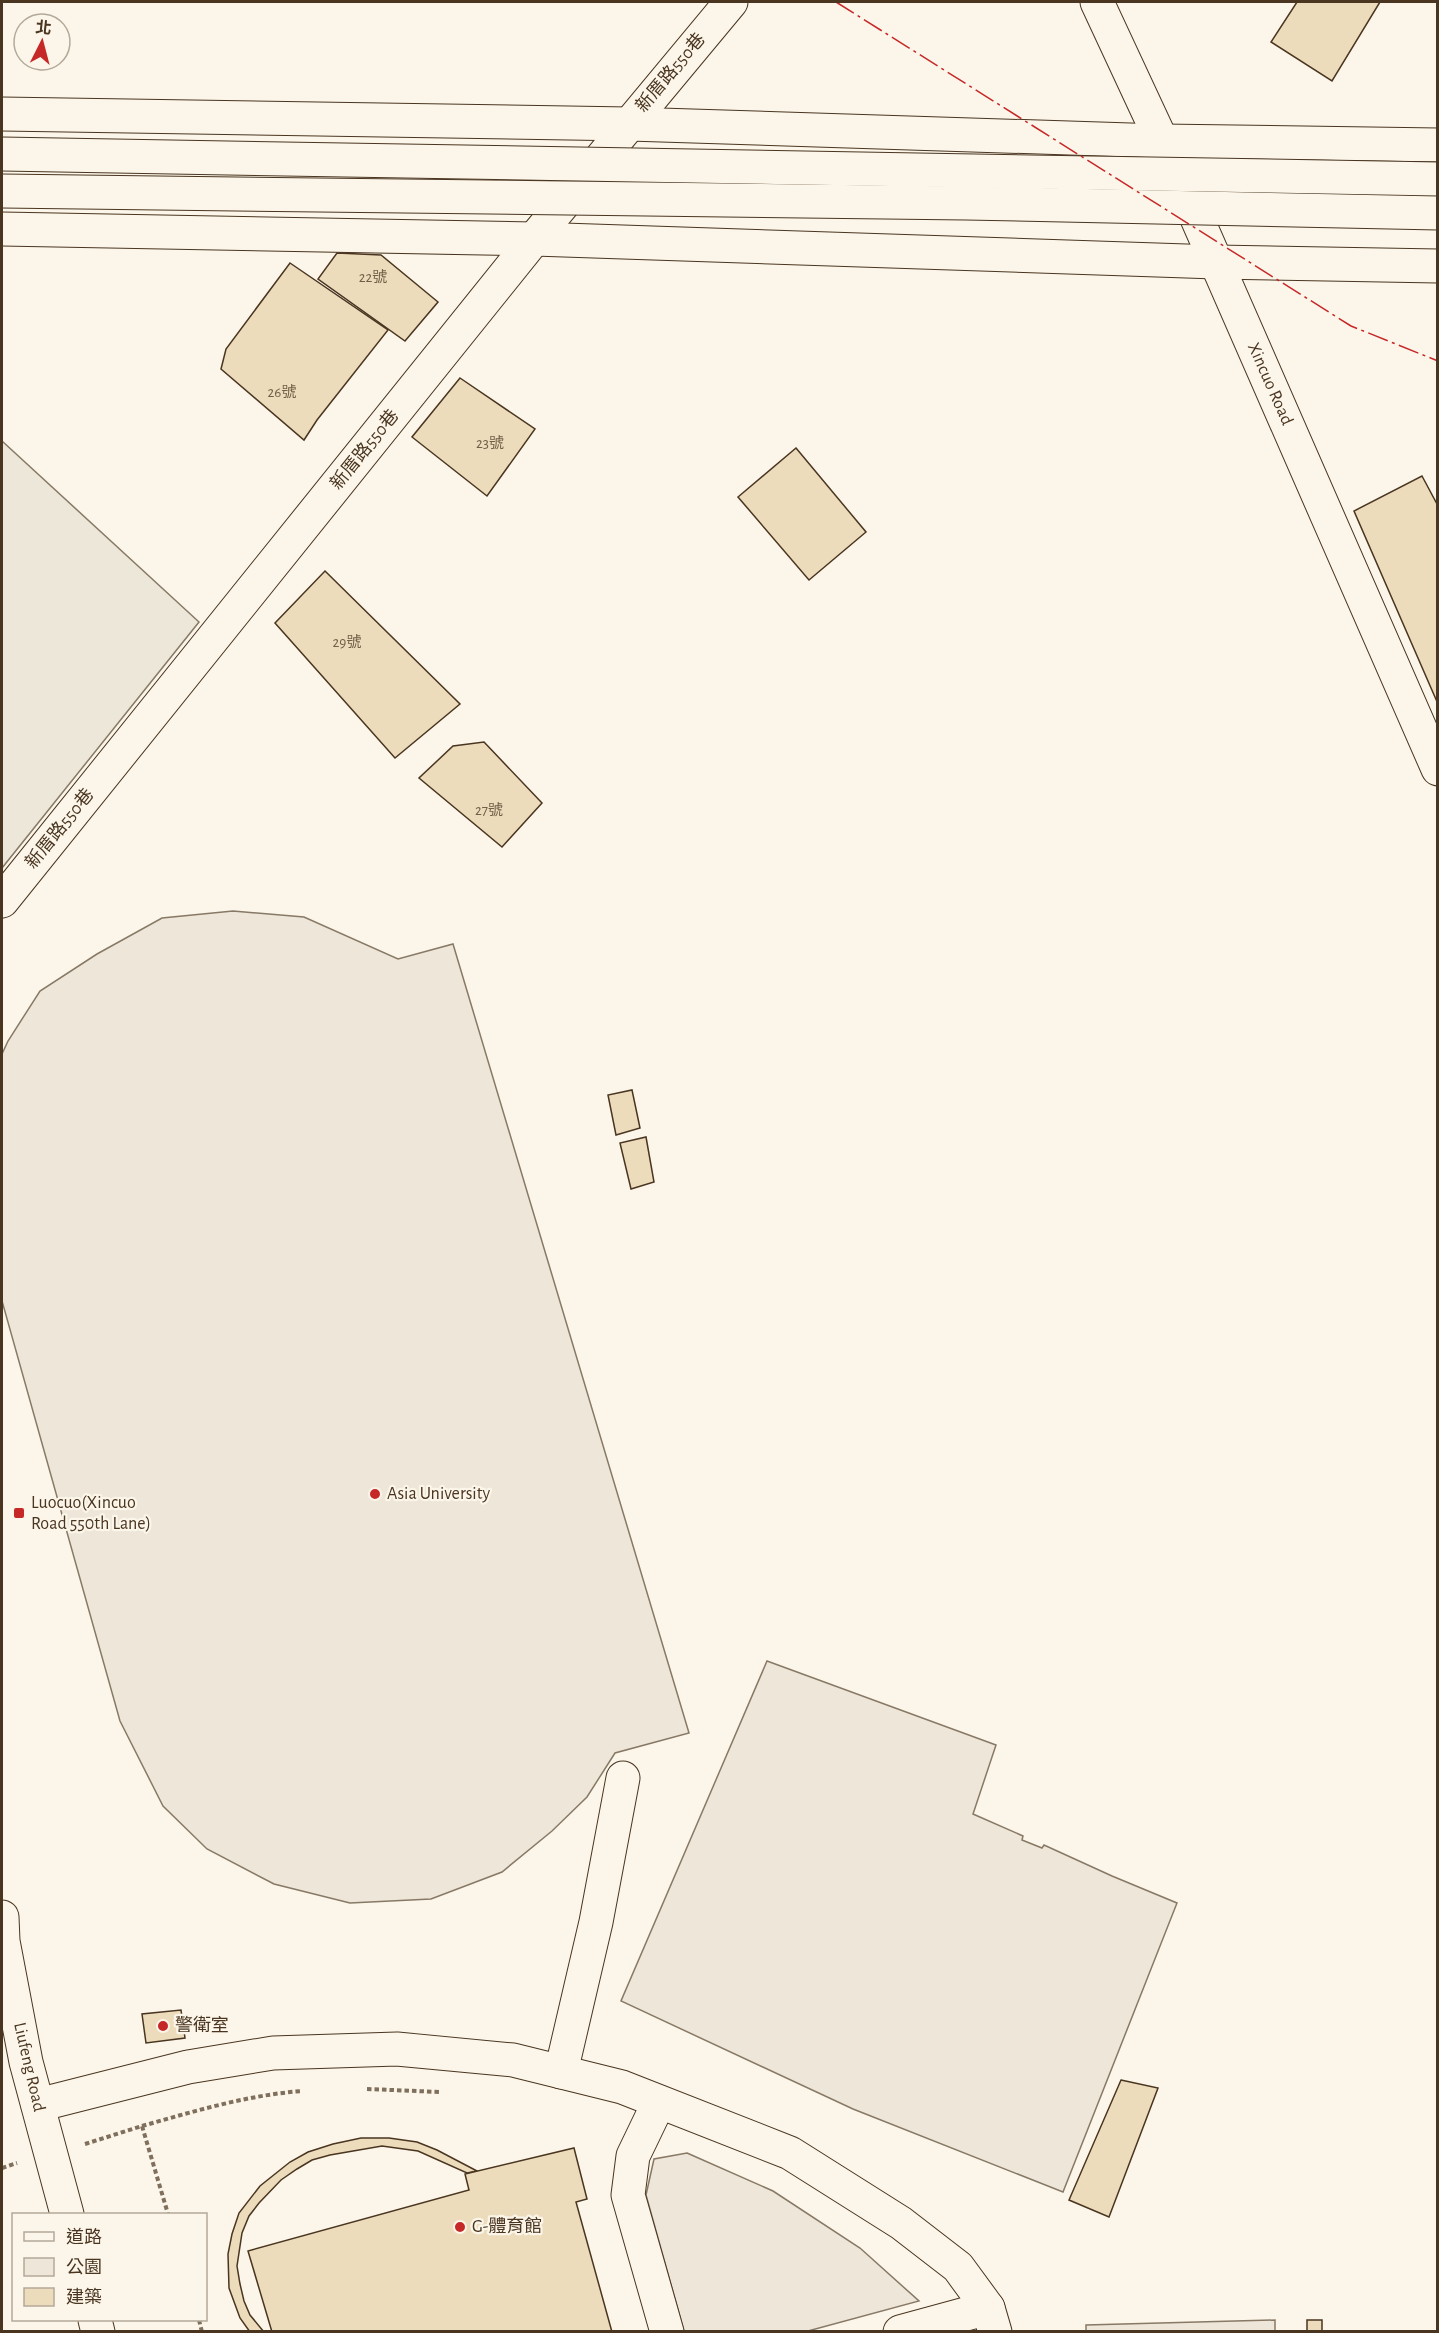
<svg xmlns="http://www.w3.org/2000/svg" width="1439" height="2333" font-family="'Alegreya Sans','Noto Sans TC',sans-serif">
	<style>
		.green { fill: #ede6d9; stroke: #887966; stroke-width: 1.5 }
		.parking { fill: #ede7d9; stroke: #887966; stroke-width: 1.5 }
		.building { fill: #ecdcbc; stroke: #4a3520; stroke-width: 1.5 }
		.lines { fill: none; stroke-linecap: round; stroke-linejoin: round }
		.minor-casing { stroke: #4a3520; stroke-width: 35 }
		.path { stroke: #7f6f5c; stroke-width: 4; stroke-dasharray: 4.5 3; stroke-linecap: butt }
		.minor { stroke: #fbf6e9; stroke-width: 33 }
		.highway-bridge-casing { stroke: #4a3520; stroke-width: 35; stroke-linecap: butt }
		.highway-bridge { stroke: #fbf6e9; stroke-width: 33 }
		.power { stroke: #c62828; stroke-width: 1.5; stroke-dasharray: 21 4.5 3 4.5; stroke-linecap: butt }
		.poi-dot { fill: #c62828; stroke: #fbf6e9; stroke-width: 2 }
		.labels { text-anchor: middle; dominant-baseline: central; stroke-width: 4.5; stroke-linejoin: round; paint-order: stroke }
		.number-label { font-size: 15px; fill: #725f47 }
		.street-label { font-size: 18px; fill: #4a3520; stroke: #fbf6e9 }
		.poi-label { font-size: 18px; fill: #4a3520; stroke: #fbf6e9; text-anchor: start }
	</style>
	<rect width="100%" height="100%" fill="#fbf6e9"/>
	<g class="green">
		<path d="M233,911l71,6 94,42 55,-15 236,789 -74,20 -28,44 -35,34 -50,41 -71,27 -81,4 -76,-19 -67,-35 -44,-43 -43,-85 -118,-420v-247l6,-13 32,-50 57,-37 65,-36z"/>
		<path d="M767,1661l229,84 -23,69 50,22 -1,4 20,8 2,-3 68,31 65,27 -114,289 -210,-83 -232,-108z"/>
		<path d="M687,2153l86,38 87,57 59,53 -111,30h-124l-38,-136 8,-36z"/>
		<path d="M1275,2320v11h-189v-6z"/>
	</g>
	<path class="parking" d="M2,441l197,181 -197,246z"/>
	<g class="building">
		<path d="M1297,2h83l-48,79 -61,-39z"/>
		<path d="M337,253l44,2 57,47 -33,39 -87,-62z"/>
		<path d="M290,263l98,67 -71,90 -13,20 -83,-71 5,-20z"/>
		<path d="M460,378l75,51 -48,67 -75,-59z"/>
		<path d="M796,448l70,84 -57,48 -71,-83z"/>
		<path d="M1422,476l16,30v198l-84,-193z"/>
		<path d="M325,571l135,133 -65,54 -120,-135z"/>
		<path d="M484,742l58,61 -40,44 -83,-69 34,-32z"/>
		<path d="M632,1090l8,38 -24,7 -8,-40z"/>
		<path d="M646,1137l8,45 -23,7 -11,-46z"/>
		<path d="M181,2010l4,28 -39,5 -4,-29z"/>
		<path d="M1121,2080l37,8 -49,129 -40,-17z"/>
		<path d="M361,2138h28l28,4 20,8 40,21 -10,2 -49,-22 -36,-5 -52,9 -18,5 -15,9 -16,11 -22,23 -10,13 -7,17 -5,33 3,18 4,17 6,14 14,17h-14l-10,-14 -11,-30 -1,-34 4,-20 7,-21 21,-27 30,-24 18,-10 25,-8z"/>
		<path d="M574,2148l13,51 -11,3 36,130h-340l-24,-81 221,-61 -4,-16z"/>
		<rect x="1307" y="2320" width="15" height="12"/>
	</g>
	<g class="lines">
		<defs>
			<g id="minor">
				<path d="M1097,2l88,189 253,578"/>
				<path d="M2,114l627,10 532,17 277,4"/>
				<path d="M2,229l532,10 682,23 222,4"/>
				<path d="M2,901l532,-662 197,-237"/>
				<path d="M2,1917l1,24 23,121 41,152"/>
				<path d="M561,2072l35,-150 27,-144"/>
				<path d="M659,2102l-26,54 -5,39 39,137"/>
				<path d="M38,2105l150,-38 85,-14 124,-4 116,11 109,27 168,66 111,70 57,44 30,41 7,24"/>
				<path d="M95,2320l3,12"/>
				<path d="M900,2332l88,-24"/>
			</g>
		</defs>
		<use href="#minor" class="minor-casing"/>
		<g class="path">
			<path d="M367,2089l73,3"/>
			<path d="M142,2126c53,-15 106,-31 160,-35"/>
			<path d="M85,2144l57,-18 26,88"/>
			<path d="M2,2168l15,-5"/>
			<path d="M199,2320l3,12"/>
		</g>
		<use href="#minor" class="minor"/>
		<defs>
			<g id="highway-bridge">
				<path d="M2,154l1436,25"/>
				<path d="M2,191l964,12 472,10"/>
			</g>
		</defs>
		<use href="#highway-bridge" class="highway-bridge-casing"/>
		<use href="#highway-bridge" class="highway-bridge"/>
		<path class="power" d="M836,2l515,324 87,35"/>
	</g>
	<g class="poi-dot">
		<circle cx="375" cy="1494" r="6"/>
		<rect x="13" y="1507" width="12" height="12" rx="3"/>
		<circle cx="163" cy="2026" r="6"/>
		<circle cx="460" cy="2227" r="6"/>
	</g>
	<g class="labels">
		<g class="number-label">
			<text x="373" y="277">22號</text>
			<text x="282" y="392">26號</text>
			<text x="490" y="443">23號</text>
			<text x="347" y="642">29號</text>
			<text x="489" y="810">27號</text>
		</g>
		<g class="street-label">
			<text transform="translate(671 73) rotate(-50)">新厝路550巷</text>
			<text transform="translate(1270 384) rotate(66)">Xincuo Road</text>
			<text transform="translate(365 450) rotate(-51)">新厝路550巷</text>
			<text transform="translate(60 829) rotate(-51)">新厝路550巷</text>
			<text transform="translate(29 2067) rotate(77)">Liufeng Road</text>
		</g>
		<g class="poi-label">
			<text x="387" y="1494">Asia University</text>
			<text x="31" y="1503">Luocuo(Xincuo<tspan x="31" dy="21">Road 550th Lane)</tspan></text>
			<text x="175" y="2026">警衛室</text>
			<text x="472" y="2227">G-體育館</text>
		</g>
	</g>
	<rect width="1439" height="2333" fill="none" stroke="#4a3520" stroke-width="6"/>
	<rect x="12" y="2213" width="195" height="108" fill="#fbf6e9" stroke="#b4a999" stroke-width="1.5"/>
	<rect x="24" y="2232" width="30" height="9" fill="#fbf6e9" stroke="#b4a999" stroke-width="1.5"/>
	<text x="66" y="2243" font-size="18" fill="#4a3520">道路</text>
	<rect x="24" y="2258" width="30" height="18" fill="#ede6d9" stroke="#b4a999" stroke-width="1.5"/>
	<text x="66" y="2273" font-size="18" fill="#4a3520">公園</text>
	<rect x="24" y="2288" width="30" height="18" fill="#ecdcbc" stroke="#b4a999" stroke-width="1.5"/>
	<text x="66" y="2303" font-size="18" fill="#4a3520">建築</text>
	<g transform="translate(42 42) rotate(6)"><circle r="28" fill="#fbf6e9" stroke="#b4a999" stroke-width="1.5"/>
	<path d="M0-4.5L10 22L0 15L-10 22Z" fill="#c62828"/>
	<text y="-9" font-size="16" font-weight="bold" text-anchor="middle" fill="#4a3520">北</text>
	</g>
</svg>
